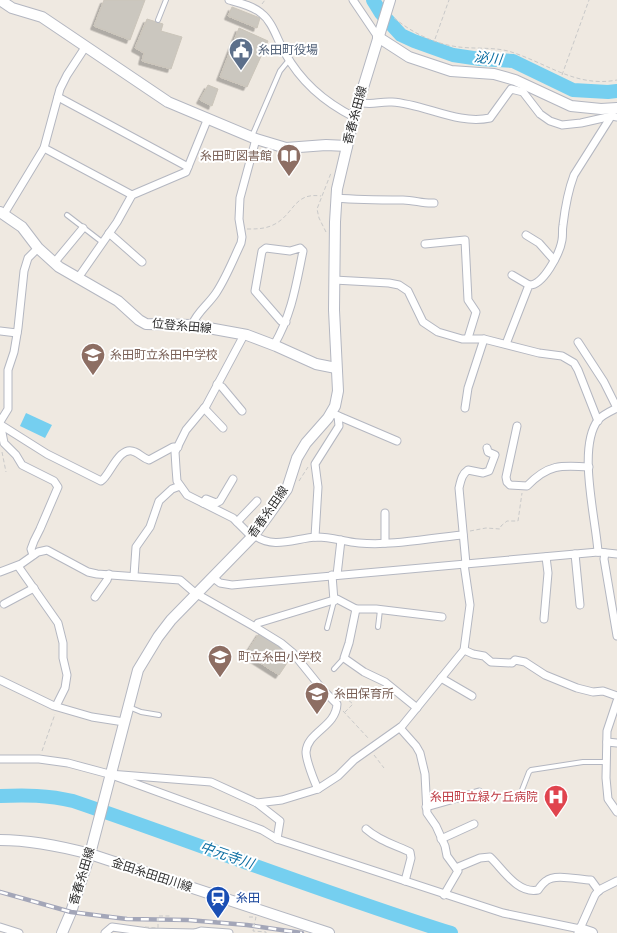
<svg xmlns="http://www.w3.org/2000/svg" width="617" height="933" font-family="Raleway,'Noto Sans JP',sans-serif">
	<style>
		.water { fill: #75cff0 }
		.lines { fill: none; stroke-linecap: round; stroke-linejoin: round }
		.river { stroke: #75cff0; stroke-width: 14 }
		.building { fill: #cbc7bf; stroke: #cbc5ba; filter: url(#shadow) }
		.lane-casing { stroke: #b4b7c1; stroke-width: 6 }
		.street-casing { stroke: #b4b7c1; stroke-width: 9 }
		.secondary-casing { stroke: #b4b7c1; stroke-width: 12 }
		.path { stroke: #c9c9c9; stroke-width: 1; stroke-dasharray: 4 2.5; stroke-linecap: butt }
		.lane { stroke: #fff; stroke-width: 4 }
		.street { stroke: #fff; stroke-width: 7 }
		.secondary { stroke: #fff; stroke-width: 10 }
		.rail-casing { stroke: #a3a6b8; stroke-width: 4.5 }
		.rail { stroke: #fff; stroke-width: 2.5; stroke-dasharray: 8; stroke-linecap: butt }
		.path-bridge { stroke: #c9c9c9; stroke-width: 1; stroke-dasharray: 4 2.5; stroke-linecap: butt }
		.labels { text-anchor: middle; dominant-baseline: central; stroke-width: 4; stroke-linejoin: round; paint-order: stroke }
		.service-label { font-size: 12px; fill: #4e5e75; stroke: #fff; text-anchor: start }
		.street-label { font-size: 12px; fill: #2e2e2e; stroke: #fff }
		.education-label { font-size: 12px; fill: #785e54; stroke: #fff; text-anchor: start }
		.health-label { font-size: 12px; fill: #be3a42; stroke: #fff; text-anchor: end }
		.transit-label { font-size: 12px; fill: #164399; stroke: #fff; text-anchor: start }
		.water-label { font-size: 14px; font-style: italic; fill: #0d6fa3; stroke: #fff }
	</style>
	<defs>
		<filter id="shadow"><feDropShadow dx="-3.5" dy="3.5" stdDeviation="0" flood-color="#0004"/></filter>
	</defs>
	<rect width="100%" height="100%" fill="#efe9e1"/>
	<path class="water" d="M26,413l26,12 -7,13 -25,-12z"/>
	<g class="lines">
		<g class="river">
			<path d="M373,0l8,13 20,22 13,6 39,14 27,4 33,2 60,29 35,2 9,-1"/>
			<path d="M0,796c25,-1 48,-1 73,5 126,43 251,92 378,132"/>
		</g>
	</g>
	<g class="building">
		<path d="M104,0h41l-15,40 -36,-14z"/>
		<path d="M232,7l28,11 -3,10 -29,-12z"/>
		<path d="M147,19l16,5 -2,7 21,6 -11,32 -29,-8 2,-8 -9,-5z"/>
		<path d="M239,28l29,13 -21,46 -27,-10z"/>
		<path d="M208,85l10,4 -6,17 -12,-6z"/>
		<path d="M260,632l33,22 -14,21 -33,-21z"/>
	</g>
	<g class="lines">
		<defs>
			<g id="lane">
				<path d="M158,20l8,-20"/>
				<path d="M252,136l28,-65 9,-11"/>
				<path d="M67,215l35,27"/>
				<path d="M378,627l2,-17"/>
				<path d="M327,628l7,-27"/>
				<path d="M334,669l10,-11"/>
				<path d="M129,707l12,5 18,3"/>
				<path d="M522,790l7,-18 2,-2 52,-8h23"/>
			</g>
			<g id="street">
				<path d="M229,0c11,3 24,6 32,13 12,9 16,27 24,40 16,29 39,49 69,64"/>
				<path d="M353,0l25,37"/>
				<path d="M58,97l130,70"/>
				<path d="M358,102c14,4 21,-1 34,0 33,2 65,23 98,16l21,-29 12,3 17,22 10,7 12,4 19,-2 31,-7 5,1"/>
				<path d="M44,148l88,47"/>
				<path d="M336,198c23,2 45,2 67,2 11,0 21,4 31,3"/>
				<path d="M4,214l40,-66 16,-59 7,-14 19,-29"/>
				<path d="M109,233l33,29"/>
				<path d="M526,235l13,8 15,17"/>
				<path d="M425,244l40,-4 3,60 8,12 -8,26"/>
				<path d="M54,263l29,-35"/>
				<path d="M512,275l17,10"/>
				<path d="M78,278l39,-56 15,-27 54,-23 22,-54"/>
				<path d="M334,280l55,3 10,2 9,6 15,31 15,10 24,7h22l55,14 23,3 12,7 4,7 20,51"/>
				<path d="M192,325c5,-13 16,-20 24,-32 10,-15 17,-33 25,-50l1,-6 -3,-18 1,-21 16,-59"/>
				<path d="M0,331l17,2"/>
				<path d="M244,335l-38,71 -20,24 -11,22 1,16 1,13 10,14 46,23 19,19"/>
				<path d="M578,342l26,40 13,26c-6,3 -15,7 -19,12 -21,28 -2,99 0,132"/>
				<path d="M506,344l23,-59c14,1 31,-32 33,-45 1,-5 0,-10 1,-15 2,-17 5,-34 11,-50l38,-60"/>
				<path d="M274,345c18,-31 22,-60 29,-94l-3,-3 -10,3 -24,-3 -4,3 -7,40 26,30 5,1"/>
				<path d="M217,384l5,3 20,24"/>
				<path d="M204,408l19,20"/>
				<path d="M465,408l3,-20 16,-49"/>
				<path d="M336,415l61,26"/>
				<path d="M1,425l46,29 54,27c9,-5 18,-37 34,-29 5,2 8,6 14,8l24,-13h5"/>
				<path d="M517,426l-11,51 1,5 3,3 17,1c21,-22 34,-21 62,-19"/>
				<path d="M203,503l3,-4 10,4 4,-2 13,-22"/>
				<path d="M237,522l20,-21"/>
				<path d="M254,535c20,15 41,3 63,2 15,0 28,5 42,6 35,3 69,-5 104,-8"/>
				<path d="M315,537l3,-50 -3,-23 24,-38 -1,-10"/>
				<path d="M385,543v-30"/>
				<path d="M605,553l-1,6 13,77"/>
				<path d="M575,554l5,51"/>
				<path d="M33,555l-2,-6 3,-8 6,-12 18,-42 -4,-6 -32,-16 -6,-10 -12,-12 -4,-21 8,-13v-39l6,-18 4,-24 6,-57 4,-13 10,-10"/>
				<path d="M466,564l-7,-76c2,-8 3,-14 9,-18l15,3 6,-2 6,-16 -7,-3 -1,-4"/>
				<path d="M18,566l40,57 5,20v15l4,17 -2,13 -9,18"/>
				<path d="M0,572l21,-8 17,-12 9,-2 41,22 9,2 83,6 15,13 60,34 3,-4 79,-24 19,10h20l66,8"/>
				<path d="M332,575l2,26"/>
				<path d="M337,575l4,-35"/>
				<path d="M134,576l2,-29 14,-20 9,-26 13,-12 8,-3"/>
				<path d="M212,577l8,6 12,2 366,-33 19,2"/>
				<path d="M95,597l12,-17 2,-6"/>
				<path d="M4,604l30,-16"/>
				<path d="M356,609l-7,34 -5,15 20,14 21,10 32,26"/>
				<path d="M544,619l4,-46 -2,-16"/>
				<path d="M255,627l26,16 12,10 29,36 15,15c-1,23 -30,28 -31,48 0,8 8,29 12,37"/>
				<path d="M464,650l9,4 11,2 7,6 21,1 3,-3 10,2 20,13 32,13 16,4 10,-1 14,5"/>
				<path d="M441,678l31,18"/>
				<path d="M0,680l54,26 38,11 32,5"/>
				<path d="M617,701l-10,30 -1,47 2,21 9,13"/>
				<path d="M400,728l16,18 4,7 5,21 2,39 9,13 9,20 2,10 11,15 -14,24"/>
				<path d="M607,742l10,1"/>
				<path d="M0,759h39l29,4 41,11 153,56 15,9"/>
				<path d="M109,774l102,8 46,21 23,18 -3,18 226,74 77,16"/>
				<path d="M257,803l25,-3 36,-11 20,-13 16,-16 48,-34 62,-76 6,-45 -6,-41"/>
				<path d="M426,807l53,-15"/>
				<path d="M366,829c12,11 29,16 44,23l1,6 -6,23"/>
				<path d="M441,839l33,-15"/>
				<path d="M456,868l24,-10 10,-1c13,12 27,37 48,33 2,-3 5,-7 8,-9 9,-8 33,-1 45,-1l8,11"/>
				<path d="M0,927l19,6"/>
				<path d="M105,933l7,-6 36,5 47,1"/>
				<path d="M195,933l6,-2 28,2"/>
				<path d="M578,933l17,-38 4,-5 18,-9"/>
			</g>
			<g id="secondary">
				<path d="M0,0l12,8 30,9 126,85 88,37 30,9 40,-3 21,1"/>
				<path d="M378,37l31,20 42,14 43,3 21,6 56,26 30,3 16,-1"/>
				<path d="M0,212l22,15 16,21 21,19 59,34 21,19 7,4 46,1 55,10 29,11 40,18 20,4"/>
				<path d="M0,840c31,0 60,6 90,14l239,79"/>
				<path d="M580,929l12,4"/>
				<path d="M62,933l9,-21 19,-58 48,-184 20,-33 13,-17 83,-85 16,-22 17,-24 10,-31 9,-15 22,-25 7,-12 3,-15 -4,-81 1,-88 2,-33 17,-72 36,-117"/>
			</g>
		</defs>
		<use href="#lane" class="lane-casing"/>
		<use href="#street" class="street-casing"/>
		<use href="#secondary" class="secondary-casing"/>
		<g class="path">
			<path d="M262,4l3,-4"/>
			<path d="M394,18c19,15 40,26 65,29 16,2 33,0 49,4 38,11 67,37 109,29"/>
			<path d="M435,39l14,-39"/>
			<path d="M562,75l27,-75"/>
			<path d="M247,229c10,0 19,0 28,-5 19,-10 19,-32 46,-28"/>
			<path d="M326,232l-7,-14 -2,-9 14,-36"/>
			<path d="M2,452l4,20"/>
			<path d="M299,481l9,-14"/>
			<path d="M470,531l16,-3 14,1 1,-3 6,-5h11l4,-28"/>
			<path d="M343,699h4l6,5 -9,9"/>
			<path d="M343,711l26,28"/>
			<path d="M42,751l13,-37"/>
			<path d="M374,755l10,13"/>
			<path d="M266,933v-1"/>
		</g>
		<use href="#lane" class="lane"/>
		<use href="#street" class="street"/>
		<use href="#secondary" class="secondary"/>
		<defs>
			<path id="rail" d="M0,892l71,20 31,4 25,3 61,1 59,5 55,8"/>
		</defs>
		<use href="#rail" class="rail-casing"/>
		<use href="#rail" class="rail"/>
		<g class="path-bridge">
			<path d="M249,917h7l-3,14 13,1"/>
			<path d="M145,927l13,1v-12h12"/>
		</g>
	</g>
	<defs>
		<symbol id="civic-pin" viewBox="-11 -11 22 30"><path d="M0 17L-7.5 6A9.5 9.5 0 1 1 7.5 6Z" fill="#5c6f8a" stroke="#fff"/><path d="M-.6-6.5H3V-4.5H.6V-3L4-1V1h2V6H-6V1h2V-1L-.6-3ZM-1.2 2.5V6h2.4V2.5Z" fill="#fff"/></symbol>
		<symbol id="library-pin" viewBox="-11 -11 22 30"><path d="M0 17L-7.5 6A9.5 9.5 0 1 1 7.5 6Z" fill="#8d6e63" stroke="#fff"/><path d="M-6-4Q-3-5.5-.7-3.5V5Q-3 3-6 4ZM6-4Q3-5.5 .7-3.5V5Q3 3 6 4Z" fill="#fff"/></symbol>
		<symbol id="school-pin" viewBox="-11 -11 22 30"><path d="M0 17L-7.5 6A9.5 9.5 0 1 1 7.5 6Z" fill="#8d6e63" stroke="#fff"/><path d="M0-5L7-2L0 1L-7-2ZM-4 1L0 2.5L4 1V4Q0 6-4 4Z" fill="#fff"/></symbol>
		<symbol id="hospital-pin" viewBox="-11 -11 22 30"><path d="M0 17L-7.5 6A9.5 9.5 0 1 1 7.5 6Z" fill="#e0444e" stroke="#fff"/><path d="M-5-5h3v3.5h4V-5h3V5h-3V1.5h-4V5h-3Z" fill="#fff"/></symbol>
		<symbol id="station-pin" viewBox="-11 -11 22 30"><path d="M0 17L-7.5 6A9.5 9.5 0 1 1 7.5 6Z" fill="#1a4fb4" stroke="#fff"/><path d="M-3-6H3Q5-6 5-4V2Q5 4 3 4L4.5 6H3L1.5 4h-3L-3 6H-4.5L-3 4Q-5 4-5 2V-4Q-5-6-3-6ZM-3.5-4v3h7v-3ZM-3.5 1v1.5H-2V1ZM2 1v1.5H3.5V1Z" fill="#fff"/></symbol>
	</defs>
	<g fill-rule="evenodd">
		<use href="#civic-pin" x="227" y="36" width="28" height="38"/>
		<use href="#library-pin" x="275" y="142" width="28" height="38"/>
		<use href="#school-pin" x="79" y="341" width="28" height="38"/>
		<use href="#school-pin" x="206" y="643" width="28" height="38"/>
		<use href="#school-pin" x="303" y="680" width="28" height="38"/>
		<use href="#hospital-pin" x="542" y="783" width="28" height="38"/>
		<use href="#station-pin" x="204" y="884" width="28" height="38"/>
	</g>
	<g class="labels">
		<g class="service-label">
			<text x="258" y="50">糸田町役場</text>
		</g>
		<g class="street-label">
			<text transform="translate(355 115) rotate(-75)">香春糸田線</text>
			<text transform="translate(182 326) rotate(5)">位登糸田線</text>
			<text transform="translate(268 512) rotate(-55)">香春糸田線</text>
			<text transform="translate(152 875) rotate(18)">金田糸田田川線</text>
			<text transform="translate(82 876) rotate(-73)">香春糸田線</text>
		</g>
		<g class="education-label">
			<text x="272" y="156" text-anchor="end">糸田町図書館</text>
			<text x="110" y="355">糸田町立糸田中学校</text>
			<text x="238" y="657">町立糸田小学校</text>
			<text x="334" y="694">糸田保育所</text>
		</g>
		<g class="health-label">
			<text x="538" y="797">糸田町立緑ケ丘病院</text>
		</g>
		<g class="transit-label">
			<text x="236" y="898">糸田</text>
		</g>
		<g class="water-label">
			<text transform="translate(488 58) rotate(6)">泌川</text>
			<text transform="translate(227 855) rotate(19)">中元寺川</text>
		</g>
	</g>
</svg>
